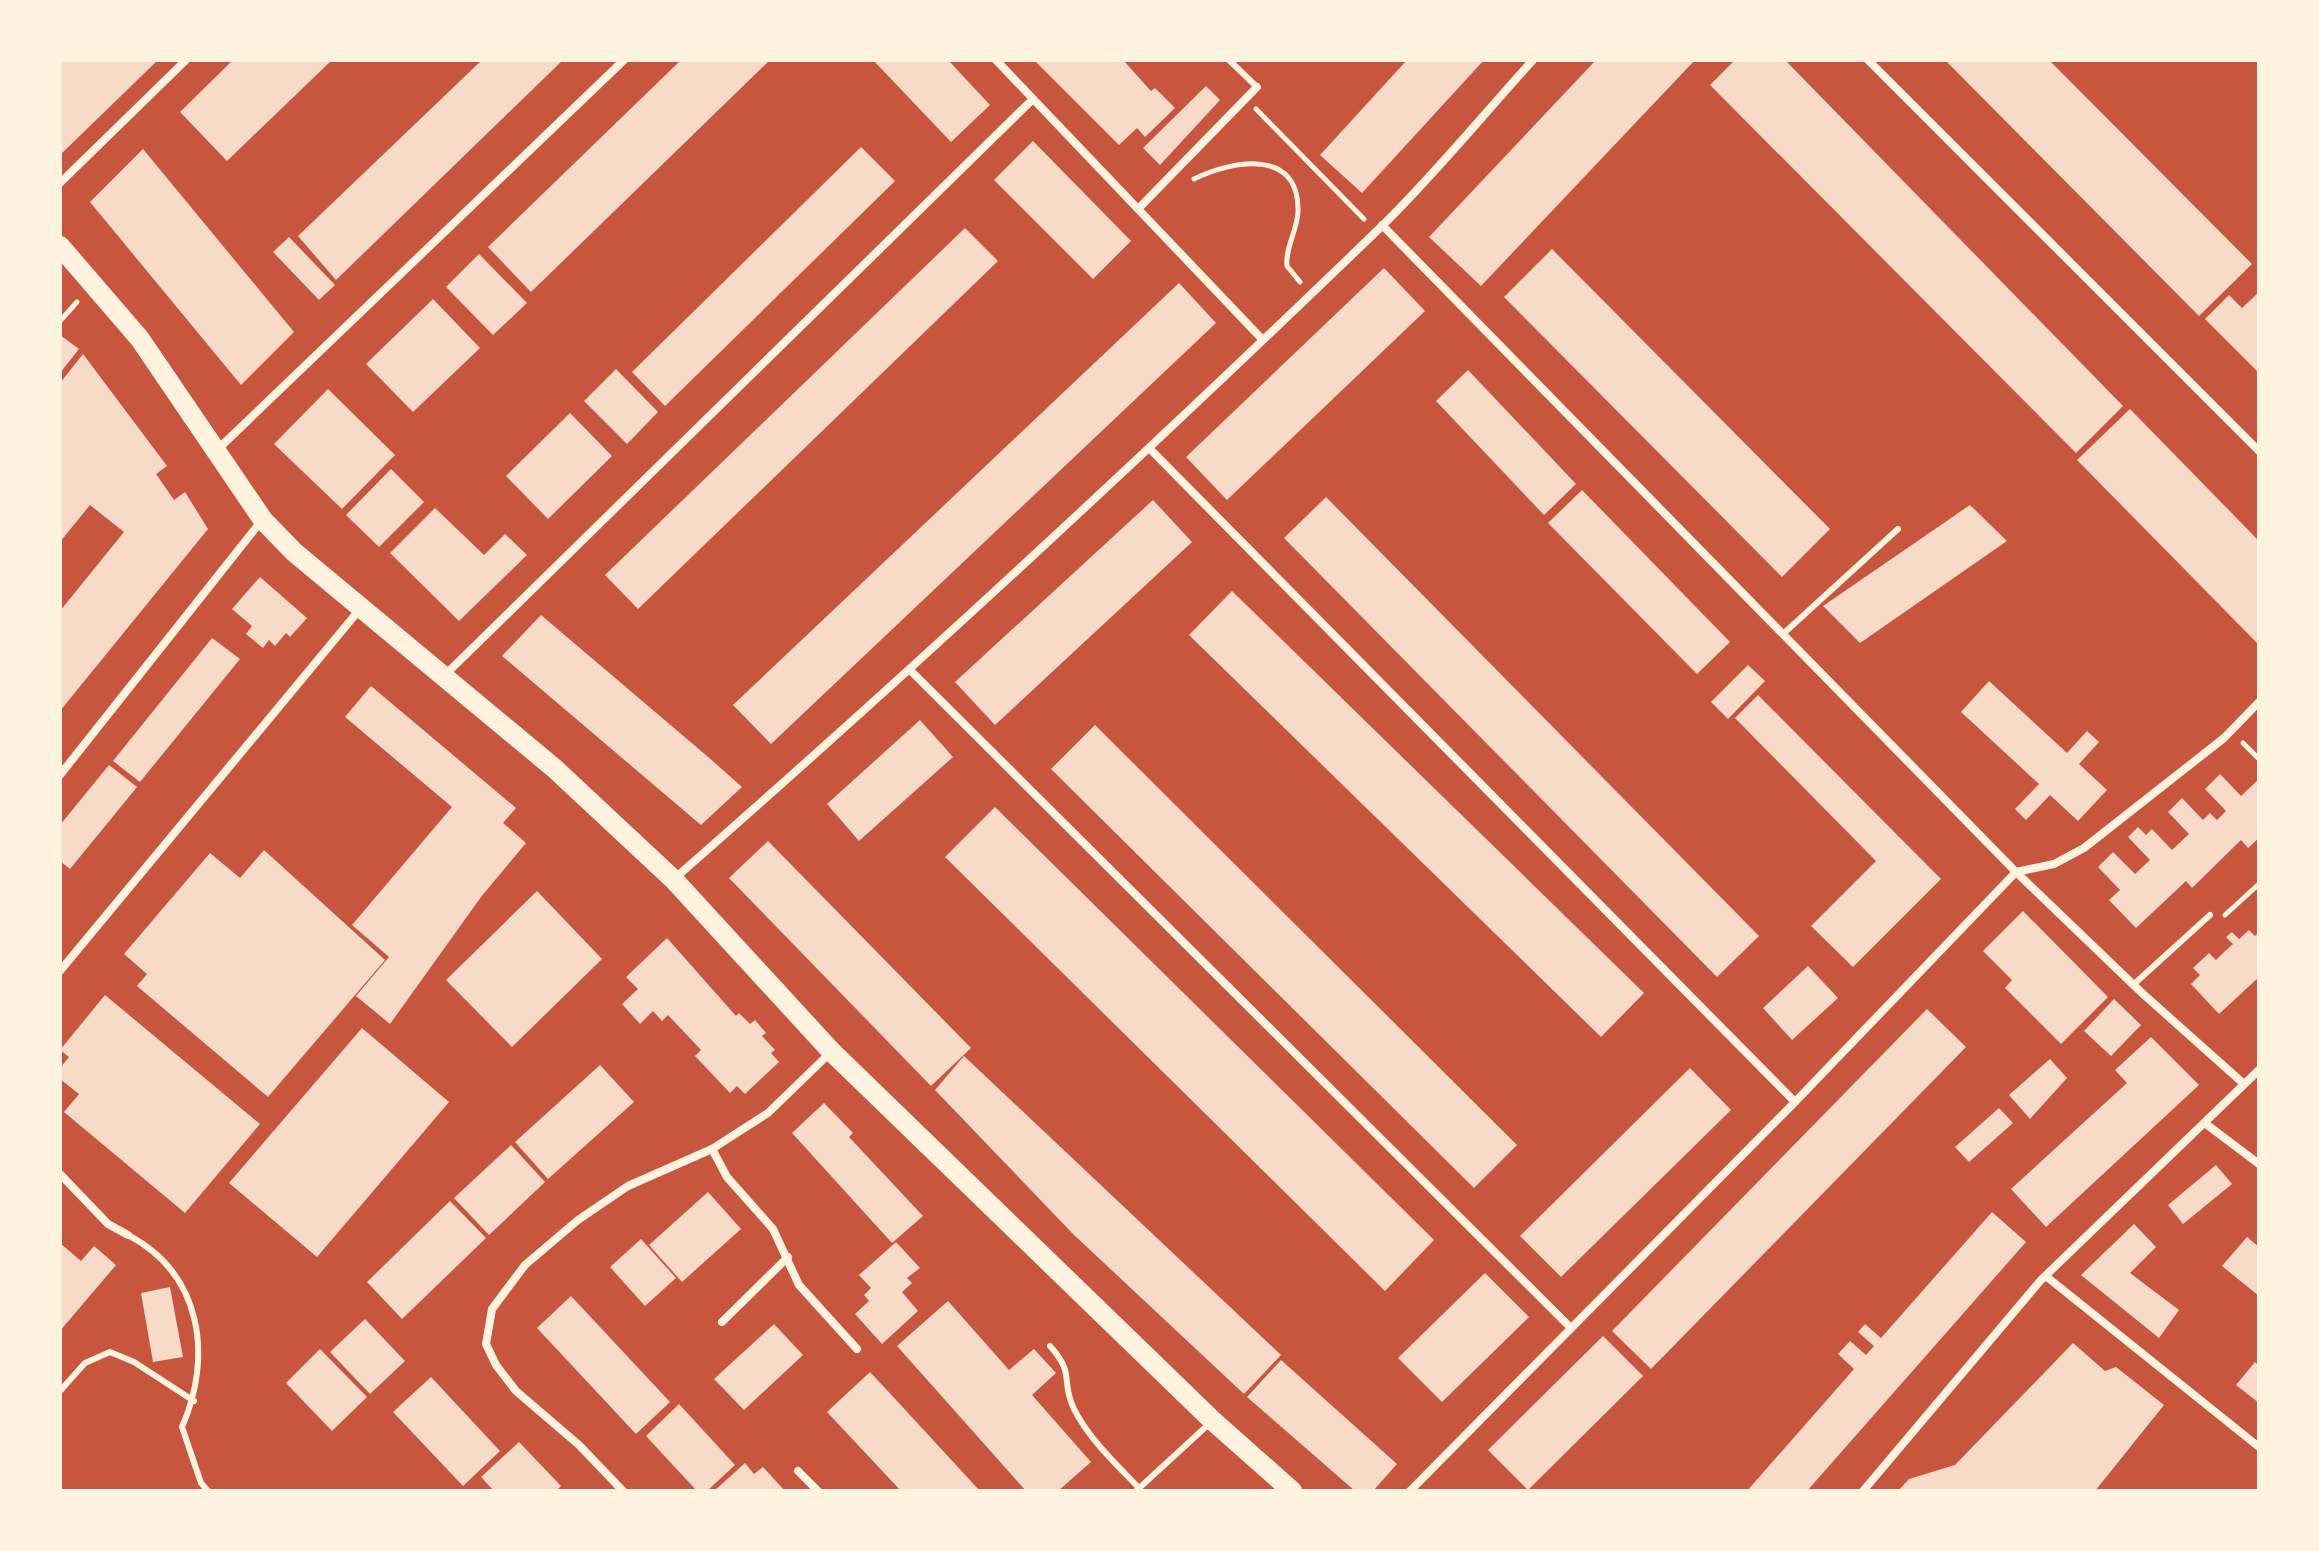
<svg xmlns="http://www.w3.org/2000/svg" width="2319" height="1551" font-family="Arial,sans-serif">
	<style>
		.building { fill: #f7dbc8 }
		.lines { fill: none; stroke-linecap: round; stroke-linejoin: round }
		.path { stroke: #fff3e0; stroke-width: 5 }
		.service { stroke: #fff3e0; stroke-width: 6 }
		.minor { stroke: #fff3e0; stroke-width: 8 }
		.primary { stroke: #fff3e0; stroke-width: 20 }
	</style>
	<rect width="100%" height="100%" fill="#c8553d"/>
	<g class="building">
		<path d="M60,60h98l-98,95z"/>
		<path d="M233,60h99l-105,101 -47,-49z"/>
		<path d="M482,60h81l-227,220 -38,-44z"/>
		<path d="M681,60h89l-239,232 -43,-45z"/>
		<path d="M873,60h75l42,45 -39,37z"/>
		<path d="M1034,60h89l28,31 4,-3 20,20 -30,29 -8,-9 -18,17z"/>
		<path d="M1407,60h77l-122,133 -42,-38z"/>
		<path d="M1596,60h99l-214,226 -52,-49z"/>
		<path d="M1735,60h50l338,346 -47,47 -366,-368z"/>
		<path d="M1945,60h104l203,204 -53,52z"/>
		<path d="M1206,86l14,14 -60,65 -17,-17z"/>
		<path d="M1033,141l98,100 -38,38 -99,-99z"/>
		<path d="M861,147l34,34 -230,225 -33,-34z"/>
		<path d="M143,149l151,183 -53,53 -151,-183z"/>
		<path d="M965,228l33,33 -360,348 -33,-34z"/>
		<path d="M289,237l46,48 -16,15 -46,-48z"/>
		<path d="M1552,249l278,280 -48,48 -278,-280z"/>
		<path d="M479,254l48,49 -34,32 -47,-48z"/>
		<path d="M1384,268l41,43 -198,189 -41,-43z"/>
		<path d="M1179,283l37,40 -445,421 -38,-39z"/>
		<path d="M2259,292v81l-54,-54 24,-24 13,13z"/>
		<path d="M433,299l47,49 -67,64 -47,-48z"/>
		<path d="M60,335l19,14 -19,24z"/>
		<path d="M83,354l84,112 -11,8 18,26 11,-8 23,37 -148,182v-100l64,-79 -34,-27 -30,37v-159z"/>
		<path d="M616,369l42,43 -31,32 -43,-43z"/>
		<path d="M1468,370l108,114 -32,31 -108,-114z"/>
		<path d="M328,389l67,66 -53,54 -68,-65z"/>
		<path d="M2130,409l129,132v104l-182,-185z"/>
		<path d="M570,413l42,43 -64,63 -42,-43z"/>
		<path d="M391,469l33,33 -45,45 -33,-32z"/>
		<path d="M1582,490l148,152 -33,32 -149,-151z"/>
		<path d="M1326,497l433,439 -42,41 -433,-439z"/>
		<path d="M1153,500l39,42 -197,183 -40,-43z"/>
		<path d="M1970,505l37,36 -147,102 -37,-37z"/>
		<path d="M435,508l49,47 21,-21 22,21 -68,66 -69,-68z"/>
		<path d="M260,577l47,41 -17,19 -4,-4 -11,13 -6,-6 -6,8 -17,-14 6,-8 -20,-17z"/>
		<path d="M1232,591l412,402 -43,44 -412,-402z"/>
		<path d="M541,615l166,141 35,31 -41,38 -199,-169z"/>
		<path d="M212,638l28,21 -100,123 -27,-21z"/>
		<path d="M1748,665l17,16 -37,38 -17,-17z"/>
		<path d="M1989,681l78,72 20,-22 12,11 -20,22 28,26 -29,31 -28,-26 -24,25 -11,-11 24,-25 -78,-72z"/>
		<path d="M371,686l145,122 -13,15 23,20 -45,54 -91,127 -34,-28 33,-39 -37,-32 100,-118 -107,-90z"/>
		<path d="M1758,695l183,184 -88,88 -42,-41 65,-65 -141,-143z"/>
		<path d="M920,720l33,37 -94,84 -32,-37z"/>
		<path d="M1095,725l422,420 -43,43 -423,-419z"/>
		<path d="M109,765l28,22 -67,82 -10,-8v-36z"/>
		<path d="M2220,774l21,22 18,-17v59l-11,10 -7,-8 -49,48 -6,-7 -50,47 -27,-28 11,-10 -22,-23 15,-15 22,22 15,-14 -22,-23 10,-10 8,8 6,-6 20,21 17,-16 -21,-22 14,-14 21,22 7,-7 7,7 9,-9 -21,-22z"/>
		<path d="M995,807l439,433 -49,51 -440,-434z"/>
		<path d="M768,841l203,207 -40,38 -202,-208z"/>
		<path d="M264,850l121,110 -117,137 -131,-111 10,-12 -23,-20 86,-101 30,25z"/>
		<path d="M537,891l65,68 -90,88 -66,-67z"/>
		<path d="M2023,911l85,86 -47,47 -56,-56 7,-8 -29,-29z"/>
		<path d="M2249,930l6,6 4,-4v45l-40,37 -28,-30 9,-9 -7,-7 16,-15 7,7 6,-6 11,-10 -7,-7 6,-5 7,7z"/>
		<path d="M667,938l69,78 3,-3 11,11 5,-4 11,13 -4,3 13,14 -4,3 8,9 -34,32 -8,-8 -7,7 -35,-37 6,-6 -33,-35 -6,6 -9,-10 -13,13 -18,-20 16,-15 -12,-12z"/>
		<path d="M1808,966l30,32 -46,42 -29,-32z"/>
		<path d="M105,995l155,129 -75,89 -121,-101 15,-18 -19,-15v-11l9,-11 -9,-7z"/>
		<path d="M2114,999l27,26 -30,31 -27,-25z"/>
		<path d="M1927,1009l39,38 -315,322 -39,-38z"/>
		<path d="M362,1028l87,74 -132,155 -88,-74z"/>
		<path d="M2151,1037l48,48 -153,142 -35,-38 116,-106 -12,-13z"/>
		<path d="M964,1056l317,299 -37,39 -171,-160 -138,-144z"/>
		<path d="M2050,1059l17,19 -37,41 -21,-24z"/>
		<path d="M600,1065l34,37 -86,77 -33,-37z"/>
		<path d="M1690,1068l41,42 -170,167 -41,-41z"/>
		<path d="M824,1103l29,30 -4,4 74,79 -31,27 -100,-110z"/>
		<path d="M1999,1108l14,15 -44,39 -14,-15z"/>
		<path d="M511,1145l34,37 -56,53 -35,-37z"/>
		<path d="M2216,1165l16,19 -49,40 -15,-19z"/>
		<path d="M708,1192l33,37 -59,53 -33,-37z"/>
		<path d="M450,1201l36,37 -84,81 -35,-37z"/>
		<path d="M1992,1212l34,30 -124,141 -95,108h-60l107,-122 -16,-15 12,-13 16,14 8,-9 -16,-14 7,-8 16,14z"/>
		<path d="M2134,1224l22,23 -26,26 49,37 -20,28 -78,-63z"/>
		<path d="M2247,1237l12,10v49l-37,-30z"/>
		<path d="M641,1239l35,39 -31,28 -35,-39z"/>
		<path d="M896,1242l24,26 -13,10 5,5 -10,9 16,19 -36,33 -27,-30 14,-13 -5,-6 7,-7 -12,-13z"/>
		<path d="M60,1243l21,18 13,-15 22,19 -56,66z"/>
		<path d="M1485,1273l44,44 -87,85 -44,-44z"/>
		<path d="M170,1287l13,70 -30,5 -12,-69z"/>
		<path d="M571,1296l99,106 -34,32 -99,-106z"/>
		<path d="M948,1301l61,69 25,-21 22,24 -24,22 59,67 -33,29h-32l-129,-145z"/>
		<path d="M365,1319l40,42 -35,33 -40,-42z"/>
		<path d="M774,1324l29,31 -59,55 -30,-31z"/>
		<path d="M1603,1336l40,40 -115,114 -40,-40z"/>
		<path d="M2073,1343l32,28 11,-4 48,38 -69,86h-197l11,-12 46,-14z"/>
		<path d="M320,1349l47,48 -35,34 -46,-48z"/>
		<path d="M1281,1360l116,104 -24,27h-18l-108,-94z"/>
		<path d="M2255,1362l4,4v37l-23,-18z"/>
		<path d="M870,1372l15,16 95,103h-79l-44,-47 -30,-32z"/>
		<path d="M431,1377l69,74 -37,35 -70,-74z"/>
		<path d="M679,1404l56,61 -28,26h-10l-51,-55z"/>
		<path d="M519,1442l42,44 -5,5h-62l-13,-14z"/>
		<path d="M745,1463l9,11 9,-7 22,24h-71z"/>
	</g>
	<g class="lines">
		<g class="path">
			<path d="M1256,109l108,110"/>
			<path d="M1194,179c39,-19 106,-31 104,33 -1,19 -13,36 -11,54l13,16"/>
			<path d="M60,321l17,-19"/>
			<path d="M2243,743l16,16"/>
			<path d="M2225,915l34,-31"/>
		</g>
		<g class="service">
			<path d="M1229,60l28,27"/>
			<path d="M1783,634l115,-105"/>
			<path d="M2133,985l77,-70"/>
			<path d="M128,1235c74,39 85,121 54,192l19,56 7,8"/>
			<path d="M1050,1346c26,29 10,34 24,63 15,30 42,55 65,79"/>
			<path d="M60,1391l25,-28 25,-11 24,10 60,39"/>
			<path d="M1136,1491l74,-68"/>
		</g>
		<g class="minor">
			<path d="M996,60l265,278"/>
			<path d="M1868,60l391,391"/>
			<path d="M60,183l126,-123"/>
			<path d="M1139,208l118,-121"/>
			<path d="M1382,225l634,647 126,121 102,91"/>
			<path d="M1150,449l645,653"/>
			<path d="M216,451l408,-391"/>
			<path d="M911,671l659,656"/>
			<path d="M445,675l588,-576"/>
			<path d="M60,775l202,-255"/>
			<path d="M2016,872l38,-8 30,-16 140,-110 35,-36"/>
			<path d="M674,879c242,-212 477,-430 708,-653 53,-52 101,-111 151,-166"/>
			<path d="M60,971l300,-362"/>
			<path d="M2206,1124l53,40"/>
			<path d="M712,1149l15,28 46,52 26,56 58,64"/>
			<path d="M60,1174l48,50 20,11"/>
			<path d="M2047,1277l212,170"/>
			<path d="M722,1322l66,-65"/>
			<path d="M798,1471l20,20"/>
			<path d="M623,1491l-44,-46 -63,-54 -20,-26 -10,-21 6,-35 33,-44 53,-45 50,-34 84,-37 56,-36 63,-61"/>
			<path d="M1410,1491l385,-389 221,-230"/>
			<path d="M1863,1491l178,-211 218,-210"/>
		</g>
		<path class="primary" d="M60,246l80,93 123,181 31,32 260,216 120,112 158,172 380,368 80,71"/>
	</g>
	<rect width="2319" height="1551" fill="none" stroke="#fff3e0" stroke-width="124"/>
</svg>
